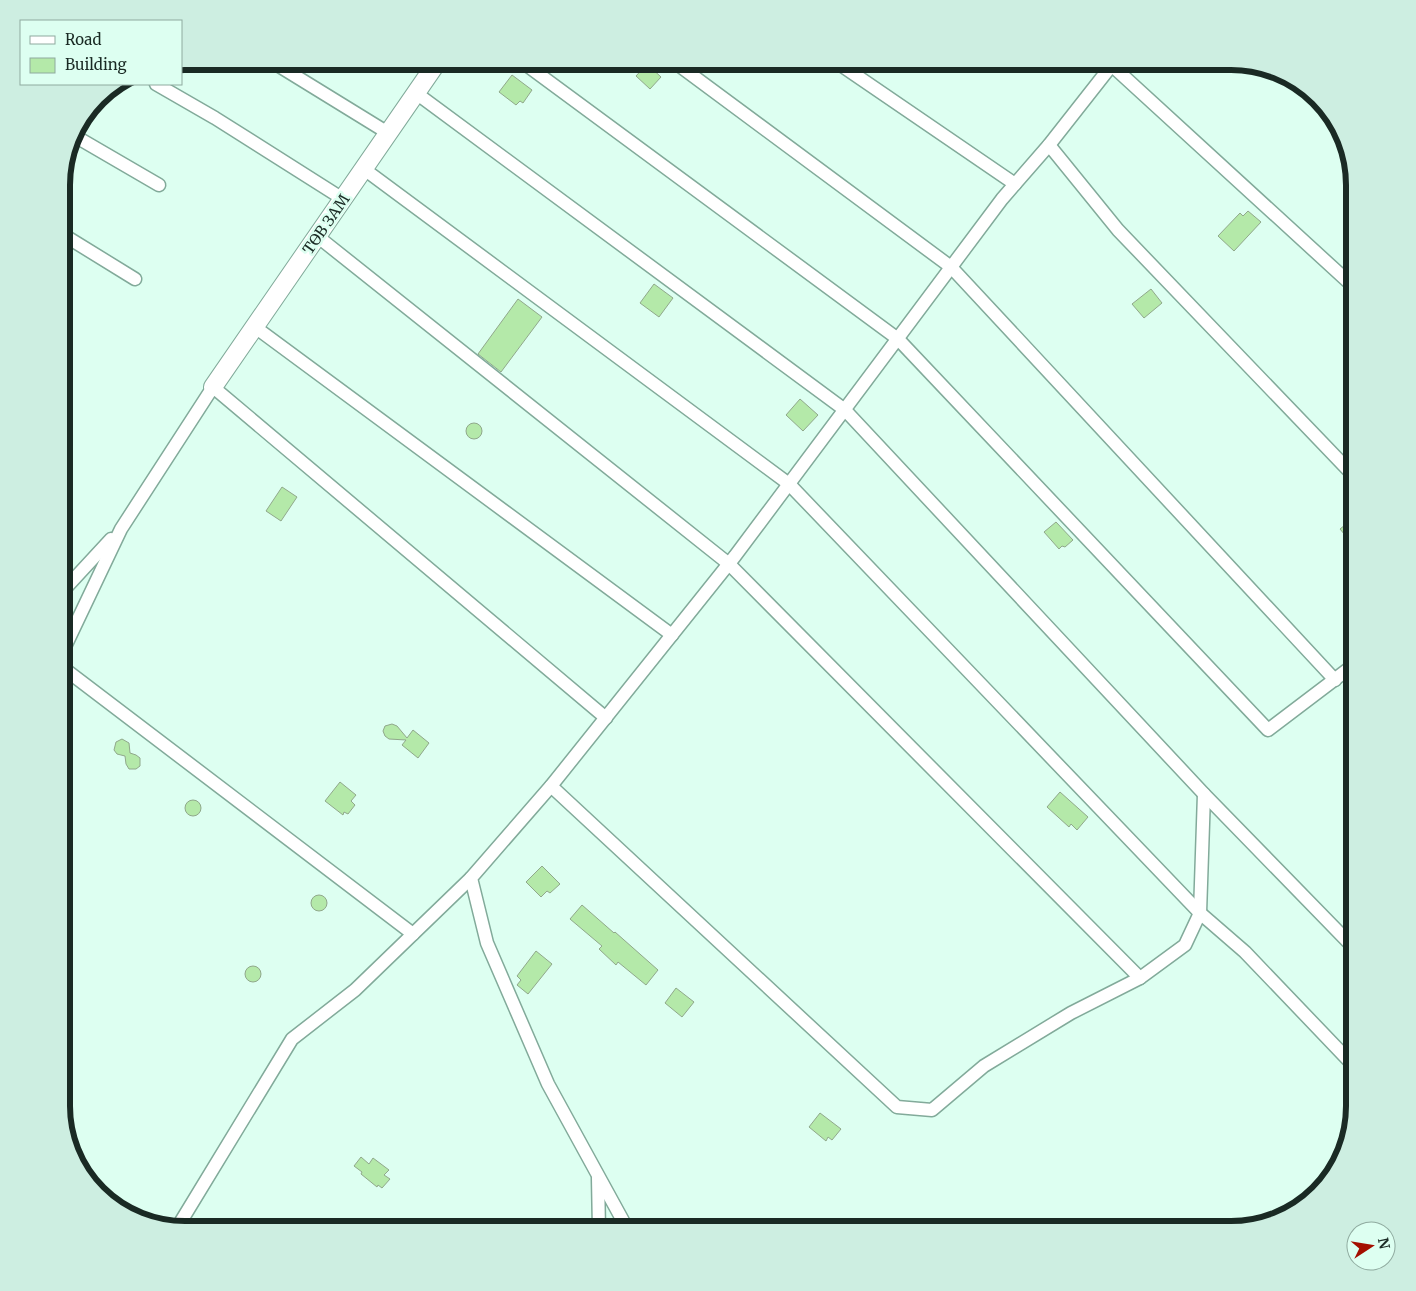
<svg xmlns="http://www.w3.org/2000/svg" width="1416" height="1291" font-family="Merriweather,serif">
	<style>
		.building { fill: #b4e9a9; stroke: #90a88b }
		.lines { fill: none; stroke-linecap: round; stroke-linejoin: round }
		.street-casing { stroke: #82aa9a; stroke-width: 15 }
		.secondary-casing { stroke: #82aa9a; stroke-width: 20 }
		.street { stroke: #fff; stroke-width: 12 }
		.secondary { stroke: #fff; stroke-width: 18 }
		.labels { text-anchor: middle; dominant-baseline: central; stroke-width: 5; stroke-linejoin: round; paint-order: stroke }
		.street-label { font-size: 15px; fill: #1a2a24; stroke: #ddfff1 }
		.rim { fill: none; stroke: #1a2a24; stroke-width: 6 }
	</style>
	<rect width="100%" height="100%" fill="#ddfff1"/>
	<g class="building">
		<path d="M647,64l14,13 -11,12 -14,-13z"/>
		<path d="M512,75l20,15 -9,13 -3,-2 -4,4 -17,-13z"/>
		<path d="M1248,211l13,11 -27,29 -16,-15 22,-23 3,3z"/>
		<path d="M654,284l19,14 -14,19 -19,-14z"/>
		<path d="M1151,289l11,14 -18,15 -12,-14z"/>
		<path d="M518,299l24,18 -41,55 -23,-18z"/>
		<path d="M800,399l18,16 -15,16 -17,-16z"/>
		<circle cx="474" cy="431" r="8"/>
		<path d="M282,487l15,10 -16,24 -15,-10z"/>
		<path d="M1355,517v30l-15,-18z"/>
		<path d="M1056,522l17,18 -8,7 -3,-1 -3,3 -15,-17z"/>
		<path d="M392,724l5,2 10,12 6,-8 16,13 -11,15 -16,-13 4,-5 -17,-1 -4,-3 -2,-5 2,-5z"/>
		<path d="M122,739l7,4 1,10 6,2 4,3v8l-4,3h-7l-3,-5 -1,-8 -8,-2 -3,-4 2,-8z"/>
		<path d="M340,782l16,13 -5,6 4,4 -7,9 -4,-2 -1,3 -18,-14z"/>
		<path d="M1060,792l28,25 -11,13 -6,-6 -2,3 -22,-20z"/>
		<circle cx="193" cy="808" r="8"/>
		<path d="M542,866l18,18 -10,9 -3,-2 -6,6 -15,-15z"/>
		<circle cx="319" cy="903" r="8"/>
		<path d="M582,905l32,28 1,-1 43,38 -12,15 -28,-23 -2,3 -17,-16 3,-3 -32,-27z"/>
		<path d="M536,951l16,13 -24,30 -11,-9 4,-5 -4,-4z"/>
		<circle cx="253" cy="974" r="8"/>
		<path d="M676,988l18,14 -12,15 -17,-14z"/>
		<path d="M820,1113l21,16 -9,11 -4,-3 -2,4 -17,-14z"/>
		<path d="M361,1157l8,7 4,-6 16,12 -5,5 6,4 -8,9 -4,-3 -1,2 -16,-13 1,-2 -8,-6z"/>
	</g>
	<g class="lines">
		<defs>
			<g id="street">
				<path d="M271,61l117,72"/>
				<path d="M521,61l377,278 370,391 87,-66"/>
				<path d="M673,61l278,206 384,413"/>
				<path d="M835,61l180,123"/>
				<path d="M1107,61l248,227"/>
				<path d="M156,84l59,34 128,81"/>
				<path d="M416,93l429,317 359,384 151,155"/>
				<path d="M73,135l86,50"/>
				<path d="M1049,145l69,85 237,247"/>
				<path d="M364,169l425,315 411,429 45,39 110,115"/>
				<path d="M62,234l73,45"/>
				<path d="M317,236l412,328 411,414"/>
				<path d="M255,327l417,308"/>
				<path d="M62,592l49,-53"/>
				<path d="M62,653l59,-124 92,-142 393,331"/>
				<path d="M62,667l351,267"/>
				<path d="M551,786l346,321 35,3 52,-44 87,-53 69,-35 45,-33 15,-32 4,-119"/>
				<path d="M598,1178l1,52"/>
				<path d="M177,1228l115,-189 63,-49 116,-112"/>
				<path d="M628,1230l-80,-146 -61,-141 -16,-65 80,-92 184,-230 267,-357 47,-54 66,-84"/>
			</g>
			<path id="secondary" d="M213,387l225,-326"/>
		</defs>
		<use href="#street" class="street-casing"/>
		<use href="#secondary" class="secondary-casing"/>
		<use href="#street" class="street"/>
		<use href="#secondary" class="secondary"/>
	</g>
	<g class="labels">
		<g class="street-label">
			<text transform="translate(326 224) rotate(-55)">ТӨВ ЗАМ</text>
		</g>
	</g>
	<path d="M0 0H1416V1291H0ZM185 70H1231A115 115 0 0 1 1346 185V1106A115 115 0 0 1 1231 1221H185A115 115 0 0 1 70 1106V185A115 115 0 0 1 185 70Z" fill="#cdeee1" fill-rule="evenodd"/>
	<path class="rim" d="M185 70H1231A115 115 0 0 1 1346 185V1106A115 115 0 0 1 1231 1221H185A115 115 0 0 1 70 1106V185A115 115 0 0 1 185 70Z"/>
	<rect x="20" y="20" width="162" height="65" fill="#ddfff1" stroke="#8faa9f"/>
	<rect x="30" y="36" width="25" height="8" fill="#ffffff" stroke="#8faa9f"/>
	<text x="65" y="45" font-size="15" fill="#1a2a24">Road</text>
	<rect x="30" y="58" width="25" height="15" fill="#b4e9a9" stroke="#8faa9f"/>
	<text x="65" y="70" font-size="15" fill="#1a2a24">Building</text>
	<g transform="translate(1371 1246) rotate(78)"><circle r="24" fill="#ddfff1" stroke="#8faa9f"/>
	<path d="M0-4L9 19L0 12L-9 19Z" fill="#a40f00"/>
	<text y="-8" font-size="14" font-weight="bold" text-anchor="middle" fill="#1a2a24">N</text>
	</g>
</svg>
